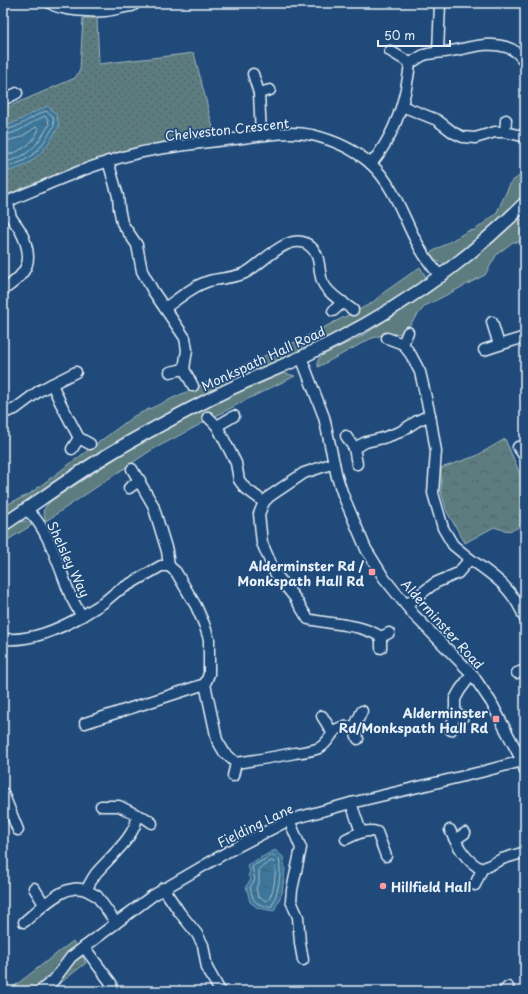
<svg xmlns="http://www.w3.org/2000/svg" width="528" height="994" font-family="'Playpen Sans',sans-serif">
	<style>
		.grass { fill: #5b7c80; stroke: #a2b6bc }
		.forest { fill: url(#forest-crowns); stroke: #a2b6bc }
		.park { fill: url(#park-dots); stroke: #a2b6bc }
		.water { fill: url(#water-ripples); stroke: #81a7be }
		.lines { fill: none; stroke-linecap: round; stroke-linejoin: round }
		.shore { stroke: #a4c0d2; stroke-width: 1 }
		.minor-casing { stroke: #e8f1f8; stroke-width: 13 }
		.tertiary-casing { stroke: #e8f1f8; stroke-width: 15 }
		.minor { stroke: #1f4a7a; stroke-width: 10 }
		.tertiary { stroke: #1f4a7a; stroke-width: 12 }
		.poi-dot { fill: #ff9aa2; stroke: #1f4a7a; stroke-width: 1.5 }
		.labels { text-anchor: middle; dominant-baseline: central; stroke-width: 3.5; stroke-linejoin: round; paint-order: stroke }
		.street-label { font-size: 13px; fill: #e8f1f8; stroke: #1f4a7a }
		.poi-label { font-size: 13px; font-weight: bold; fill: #e8f1f8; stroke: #1f4a7a; text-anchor: end }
	</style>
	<defs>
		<pattern id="forest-crowns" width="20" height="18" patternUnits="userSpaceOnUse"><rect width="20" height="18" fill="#5b7c80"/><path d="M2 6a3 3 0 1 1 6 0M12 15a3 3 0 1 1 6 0" fill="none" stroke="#526568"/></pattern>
		<pattern id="park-dots" width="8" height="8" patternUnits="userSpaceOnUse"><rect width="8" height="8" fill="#5b7c80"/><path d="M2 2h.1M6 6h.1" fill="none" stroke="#526568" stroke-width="1.8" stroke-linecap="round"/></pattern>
		<pattern id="water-ripples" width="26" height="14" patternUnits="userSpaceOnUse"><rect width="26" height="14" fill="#3d7698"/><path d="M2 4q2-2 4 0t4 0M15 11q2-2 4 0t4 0" fill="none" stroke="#425f71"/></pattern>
	</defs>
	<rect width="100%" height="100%" fill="#1f4a7a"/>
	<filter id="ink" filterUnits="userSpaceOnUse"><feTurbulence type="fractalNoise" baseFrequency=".025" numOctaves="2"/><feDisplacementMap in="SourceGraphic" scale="8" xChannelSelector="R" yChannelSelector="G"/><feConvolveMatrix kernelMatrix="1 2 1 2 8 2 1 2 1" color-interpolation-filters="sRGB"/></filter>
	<g filter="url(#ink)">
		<g class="grass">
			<path d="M525,172v24l-15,15 -60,52c-12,2 -13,-2 -20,-10l38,-22 7,-1 21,-16 15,-32z"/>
			<path d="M525,219v23h-12l-16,12 -12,21 -60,31 -22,27 -9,1h-9l-15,5 -52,28v-7l5,-5 39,-19 71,-46 85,-70z"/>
			<path d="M420,267l6,10 -3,6 -74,45 -138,63 -54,29 -154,100v-14l25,-11 106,-79 165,-76 73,-37 11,-10z"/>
			<path d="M284,373l11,3 -47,23 -98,52 -104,70 -3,-10 6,-9 100,-65 65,-34z"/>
			<path d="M21,521h6l5,4 -29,18v-12z"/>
		</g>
		<g class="forest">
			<path d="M505,439l19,44 1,39c-13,11 -16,10 -31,5l-29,16 -18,-31 -6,-20v-24l35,-12z"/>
			<path d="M73,941l13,22 -36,28h-42z"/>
		</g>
		<path class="park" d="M83,18h14l2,46 95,-11 21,83 -94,16 -44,14 -74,31v-88l72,-31 5,-8z"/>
		<g class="water">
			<path d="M48,106l8,8 3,12c-10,17 -19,33 -38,41 -5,3 -12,3 -18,5v-45c16,-5 29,-15 45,-21z"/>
			<path d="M275,850l8,7 2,12 -3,24 -8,18 -16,-3 -8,-6 -4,-16 5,-6 -3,-5 2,-3 -3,-7z"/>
		</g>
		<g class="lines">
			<g class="shore">
				<path d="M3,130c16,-1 28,-14 43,-19l7,5 1,10c-15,25 -22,35 -51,42"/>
				<path d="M3,135c16,-1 27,-13 42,-19l3,3 1,6c-14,23 -20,31 -46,38"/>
				<path d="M3,142l18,-5 15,-10 3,1c-5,17 -21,25 -36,28"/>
				<path d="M273,855l6,4c3,16 -1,32 -7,47 -5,1 -15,-1 -18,-6 -2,-3 -3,-9 -4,-13l5,-7 -3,-13z"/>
				<path d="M272,861l2,1c3,10 0,33 -7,39l-9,-4 -2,-9 3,-6v-13z"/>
			</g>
			<defs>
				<g id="minor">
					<path d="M50,3c10,8 42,9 55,8 9,-1 18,-4 27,-5l4,-3"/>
					<path d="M390,51l20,12"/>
					<path d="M438,52l2,-48"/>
					<path d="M253,74l6,19 2,42"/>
					<path d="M259,93l11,-3"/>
					<path d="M3,100l14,-7"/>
					<path d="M402,106l35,14 17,13 9,4 12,1 20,-6h10l17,4"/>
					<path d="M505,132l1,-12"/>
					<path d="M108,161l10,35 1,12 3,15 15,22 5,26 11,20 32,47 2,12 -3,19 9,17"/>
					<path d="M371,164c5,-6 10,-13 14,-20 15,-25 22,-53 25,-81 5,-2 9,-6 14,-8 9,-3 18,-2 27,-4 18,-3 37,-10 55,-4 8,2 15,9 19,16"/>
					<path d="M3,204c11,-6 24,-11 36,-16 32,-14 65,-27 99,-35 32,-7 64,-10 96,-14 25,-3 53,-9 78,-4 21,5 43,15 59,29 22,20 31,50 44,75 7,14 16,27 26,38"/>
					<path d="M3,290c26,-17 32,-31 17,-60 -3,-5 -7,-9 -9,-13 -2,-5 -2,-11 -3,-16"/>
					<path d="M165,308c14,-10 28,-22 44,-27 12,-3 25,-3 36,-8 16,-8 46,-45 66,-26 10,9 7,22 11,34 5,12 20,21 31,29"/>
					<path d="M333,311l10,-9"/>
					<path d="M492,322l7,23 26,-8"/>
					<path d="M387,338l16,6 8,11 9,17 10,43 6,36 -3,42 10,35 10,17 17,14 -12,14 -23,10 -29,22"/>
					<path d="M403,344l5,-12"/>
					<path d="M484,350l15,-5"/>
					<path d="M301,357l23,60 13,60 6,18 23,54 18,29 30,37 58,59 19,28 31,59 3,10"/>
					<path d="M170,372l14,-3"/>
					<path d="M52,384l24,-12"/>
					<path d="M3,413l12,-4 24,-18 13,-7 8,18 19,36 11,6"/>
					<path d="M234,416l-17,10 19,37 3,17 6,8 19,14"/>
					<path d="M208,417l9,9"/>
					<path d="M346,436l8,12"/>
					<path d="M518,447l7,10"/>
					<path d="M72,449l7,-11"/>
					<path d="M334,463l-30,10 -34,23 -6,6 -5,12 3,29 13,30 20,25 13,21c25,6 51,4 73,18l8,-4"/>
					<path d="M357,464l-3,-16 12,-6 17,-4 17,-6 17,-11 13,-6"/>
					<path d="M132,469l21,36 14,46 2,15"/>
					<path d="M129,488l11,-8"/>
					<path d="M26,510c21,13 35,63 45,87 3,6 7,13 11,19l21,-13 13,-11 45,-26h8l7,6 20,34 8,18 5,15v35l-4,10 12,56 7,12 12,11c20,-3 39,-6 59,-10 8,-1 17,-2 24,-5 15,-8 11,-26 35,-20l4,11"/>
					<path d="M470,559c26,18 43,30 55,60"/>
					<path d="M381,637v11"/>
					<path d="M3,639c29,2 54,-9 79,-23"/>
					<path d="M517,673l8,-3"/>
					<path d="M322,716l10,16"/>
					<path d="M463,717l-8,-3v-15l5,-9 12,-16"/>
					<path d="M85,723l120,-39"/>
					<path d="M354,728l8,-17"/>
					<path d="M451,730l4,-16"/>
					<path d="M233,776l3,-13"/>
					<path d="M3,793l15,37"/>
					<path d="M351,803l10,29"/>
					<path d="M101,806h18l18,9c0,20 -26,41 -39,56 -5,5 -8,13 -12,19l11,6 19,27"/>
					<path d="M137,815l8,3 7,5"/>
					<path d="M289,820l12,28 -9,42 -1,11 7,16 2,26 3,17"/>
					<path d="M450,830c7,15 16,32 32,39l20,-10 23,-7"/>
					<path d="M346,839c10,-5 20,-10 31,-7l9,24"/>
					<path d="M455,840l10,-7"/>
					<path d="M475,885l7,-16"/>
					<path d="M34,888l10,16"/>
					<path d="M163,888l17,25 17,21 6,11 4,23 13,23"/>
					<path d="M24,922c11,-9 34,-32 49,-33 4,-1 9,0 13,1"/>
					<path d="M84,947l27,36 1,8"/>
					<path d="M40,991l14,-11 17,-23 81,-61 77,-45 60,-31 62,-17 130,-31 41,-11"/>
					<path d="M504,991l4,-4"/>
				</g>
				<path id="tertiary" d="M3,525c33,-22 64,-45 98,-66 34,-21 70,-40 105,-58 31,-17 64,-29 96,-44 85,-40 156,-87 223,-154"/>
			</defs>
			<use href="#minor" class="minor-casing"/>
			<use href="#tertiary" class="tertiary-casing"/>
			<use href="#minor" class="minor"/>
			<use href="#tertiary" class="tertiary"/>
		</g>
	</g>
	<g class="poi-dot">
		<rect x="368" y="568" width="8" height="8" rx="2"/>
		<rect x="492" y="715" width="8" height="8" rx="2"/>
		<circle cx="383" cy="886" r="4"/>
	</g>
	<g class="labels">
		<g class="street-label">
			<text transform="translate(227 129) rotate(-6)">Chelveston Crescent</text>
			<text transform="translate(263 358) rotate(-25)">Monkspath Hall Road</text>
			<text transform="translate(69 559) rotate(65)">Shelsley Way</text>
			<text transform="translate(443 624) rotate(48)">Alderminster Road</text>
			<text transform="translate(255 825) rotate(-26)">Fielding Lane</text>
		</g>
		<g class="poi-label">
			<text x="364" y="565">Alderminster Rd /<tspan x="364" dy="15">Monkspath Hall Rd</tspan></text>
			<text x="488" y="712">Alderminster<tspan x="488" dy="15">Rd/Monkspath Hall Rd</tspan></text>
			<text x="391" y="886" text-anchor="start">Hillfield Hall</text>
		</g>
	</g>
	<rect width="528" height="994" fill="none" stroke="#1f4a7a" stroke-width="16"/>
	<rect x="8" y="8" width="512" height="978" fill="none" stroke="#e8f1f8" stroke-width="1.5" filter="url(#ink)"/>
	<path d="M378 40v6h72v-6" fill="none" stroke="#e8f1f8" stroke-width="2"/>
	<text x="384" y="40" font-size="12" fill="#e8f1f8" stroke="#1f4a7a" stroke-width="3" paint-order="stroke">50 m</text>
</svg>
